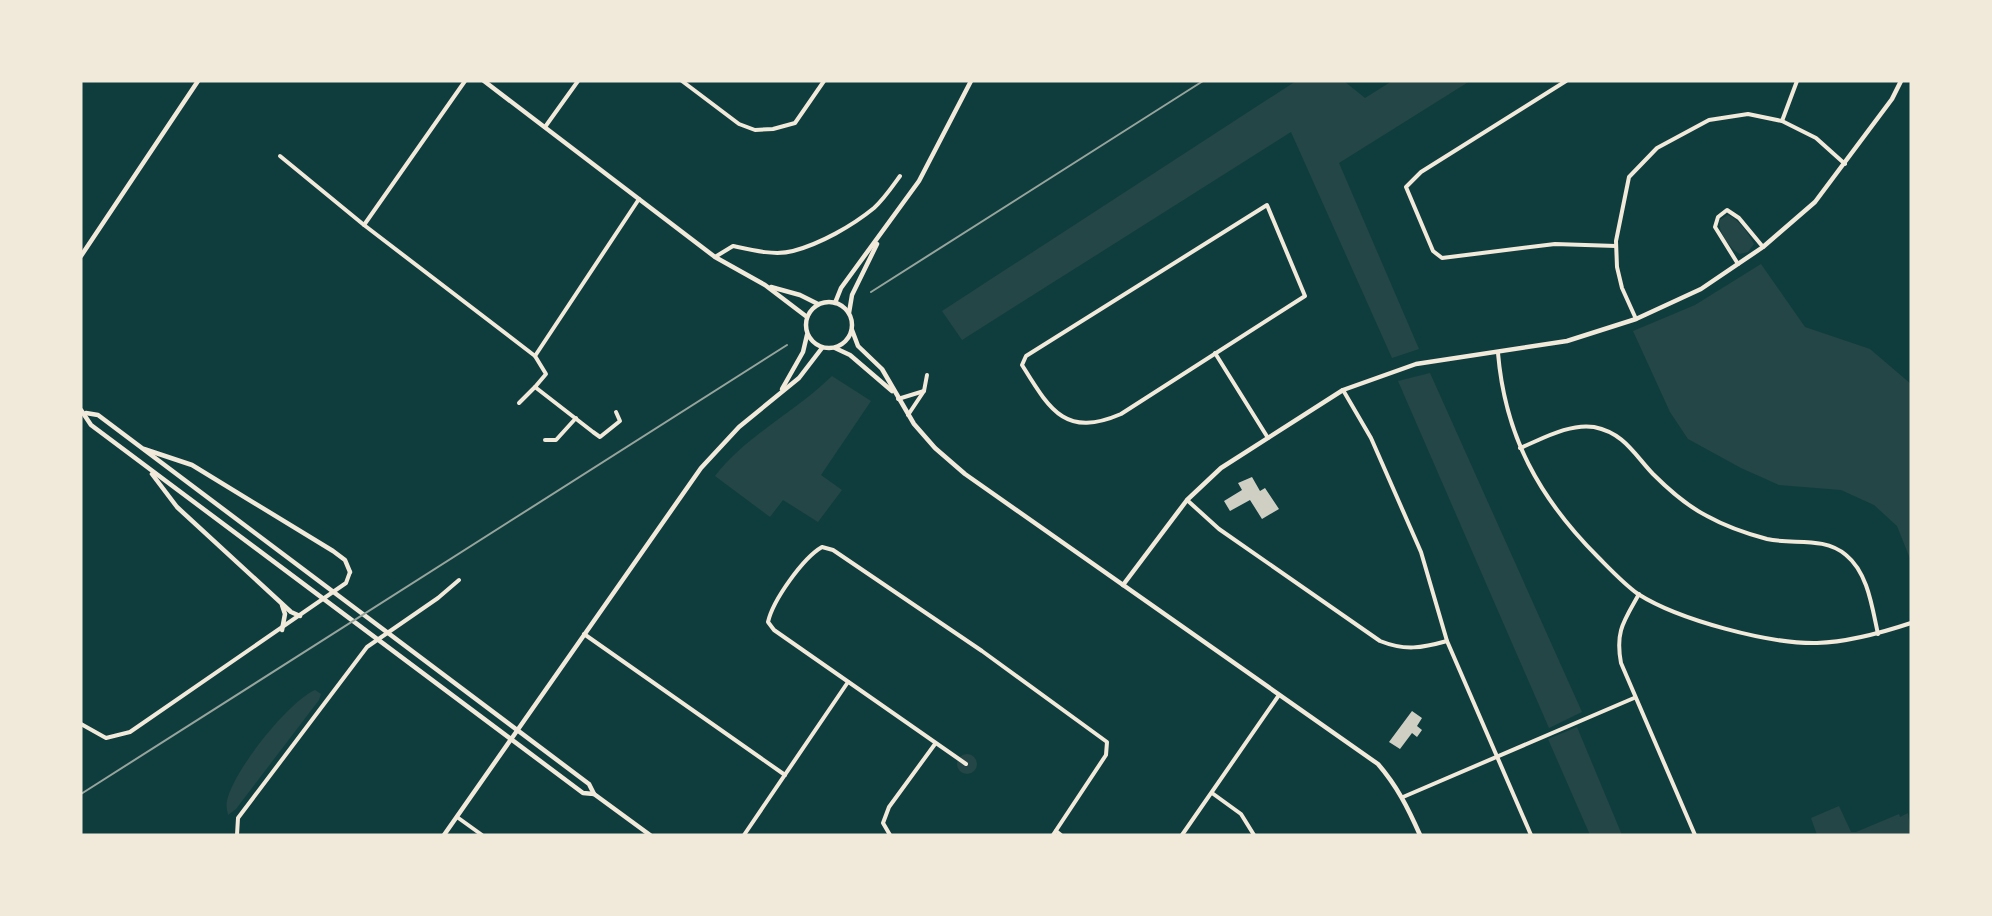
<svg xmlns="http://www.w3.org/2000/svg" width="1992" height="916" font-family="'DM Sans',sans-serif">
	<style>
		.green { fill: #244646 }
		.building { fill: #cfcfc3 }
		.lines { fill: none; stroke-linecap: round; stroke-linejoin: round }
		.minor { stroke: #f1e9da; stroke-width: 4 }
		.tertiary { stroke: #f1e9da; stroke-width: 4.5 }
		.secondary { stroke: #f1e9da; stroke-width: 4.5 }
		.rail { stroke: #97a49c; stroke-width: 2 }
	</style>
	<rect width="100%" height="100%" fill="#0f3d3e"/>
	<g class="green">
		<path d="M1296,81h48l21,17 27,-17h78l-131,82 80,186 -27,9 -101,-226 -329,208 -20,-29z"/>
		<path d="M1728,215c11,5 20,18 26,29l-6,8 -8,2c-10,-5 -23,-23 -20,-34z"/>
		<path d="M1761,264l44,63 65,22 41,35v177l-14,-35 -23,-21 -33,-15 -62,-5 -38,-17 -53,-29 -18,-27 -37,-81 62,-26z"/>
		<path d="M1430,373l152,339 -33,16 -151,-347z"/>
		<path d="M832,376l39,25 -50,74 21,15 -24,32 -35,-22 -13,17 -55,-41c32,-41 80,-64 117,-100z"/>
		<path d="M315,690l6,4 -2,6 -83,109 -8,6c-1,-5 -2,-10 -1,-14 6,-30 61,-99 88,-111z"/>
		<path d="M1577,727l45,108h-32l-42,-96z"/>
		<circle cx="967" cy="764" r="10"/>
		<path d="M1839,806l12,26h5l43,-18 1,3 8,-4 3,22h-94l-6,-17z"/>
	</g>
	<g class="building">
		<path d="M1252,477l8,14 5,-3 14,21 -17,10 -12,-19 -20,11 -6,-10 18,-11 -4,-7z"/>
		<path d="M1412,711l10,7 -5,8 5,4 -5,7 -5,-4 -12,16 -11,-7z"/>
	</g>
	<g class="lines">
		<g class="minor">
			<path d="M465,81l-101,144 171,131 104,-157"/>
			<path d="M682,81l57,43 16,6 18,-1 22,-6 29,-42"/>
			<path d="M1566,81l-145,91 -15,15 27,64 9,7 113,-14 61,2"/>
			<path d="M1782,121l15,-40"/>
			<path d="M545,127l33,-46"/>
			<path d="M280,156l84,69"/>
			<path d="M1267,205l38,91 -184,118c-56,24 -71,-4 -99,-49l4,-9z"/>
			<path d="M715,257l18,-11c18,4 42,10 60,5 27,-7 59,-25 81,-43 10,-9 18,-21 26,-32"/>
			<path d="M1738,264l-23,-37 3,-10 9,-7 12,8 24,29"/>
			<path d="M1636,319l-14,-31 -5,-21 -1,-26 13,-64 28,-29 52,-28 39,-6 34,7 34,17 29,26"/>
			<path d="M1215,353l53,85"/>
			<path d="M1498,353c7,83 41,145 100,204 12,12 26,27 40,37 41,26 131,50 179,49 32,-1 64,-10 94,-20"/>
			<path d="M535,356l11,18 -11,13 58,45 7,5 20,-16 -4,-9"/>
			<path d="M1343,390l28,48 50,114 26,89 84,194"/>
			<path d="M898,399l26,-8"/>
			<path d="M519,403l16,-16"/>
			<path d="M908,415l16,-24 3,-16"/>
			<path d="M545,440h11l20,-22"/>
			<path d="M1520,448c22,-9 50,-25 74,-21 30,6 40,27 59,47 16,16 34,32 54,42 18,10 41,18 60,23 26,6 57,-3 79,16 22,18 26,52 32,79"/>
			<path d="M1187,500l32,29 161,112c25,10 42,7 67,0"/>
			<path d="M1639,594c-15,27 -24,37 -18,69l74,172"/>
			<path d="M584,634l201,141"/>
			<path d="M81,724l25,14 24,-6 216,-149 4,-11"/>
			<path d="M966,764l-192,-134 -6,-8c5,-22 35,-64 54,-75l11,3 149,101 125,91 -1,13 -53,80"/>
			<path d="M1212,793l29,21 13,21"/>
			<path d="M1403,797l231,-99"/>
			<path d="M457,817l25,18"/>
			<path d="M1056,831l5,4"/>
			<path d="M237,835l1,-17 129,-171 71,-49 21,-18"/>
			<path d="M744,835l104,-153"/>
			<path d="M890,835l-7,-12 6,-16 46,-63"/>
			<path d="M1182,835l97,-140"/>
		</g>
		<g class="tertiary">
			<path d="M484,81l231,176 50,28 42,32"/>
			<path d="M81,256l117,-175"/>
			<path d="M771,287l29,8 18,9"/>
			<path d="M852,330l6,16 24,23 32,55 21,24 30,26 413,290c19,22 30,44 42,71"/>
			<path d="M835,348l15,7 42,36"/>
			<path d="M1123,585l64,-85 34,-32 122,-78 73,-26 151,-23 69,-22 65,-30 62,-42 52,-45 77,-103 9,-18"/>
		</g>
		<g class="secondary">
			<circle cx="829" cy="325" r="23"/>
			<path d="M835,303l6,-15 78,-107 52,-100"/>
			<path d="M849,313l3,-18 25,-51"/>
			<path d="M782,389l21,-37 4,-17"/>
			<path d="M81,410l10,15 492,368 11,1 56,41"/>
			<path d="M86,413l12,2 491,369 5,10"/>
			<path d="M144,449l48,16 141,86 12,9 5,12"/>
			<path d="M152,474l25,33 114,105 9,4"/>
			<path d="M282,605l3,9 -3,16"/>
			<path d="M444,835l257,-367 38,-41 60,-49 23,-30"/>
		</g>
		<g class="rail">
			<path d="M871,292l332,-211"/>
			<path d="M81,794l706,-449"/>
		</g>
	</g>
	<rect width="1992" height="916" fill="none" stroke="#f1e9da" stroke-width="165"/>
</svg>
